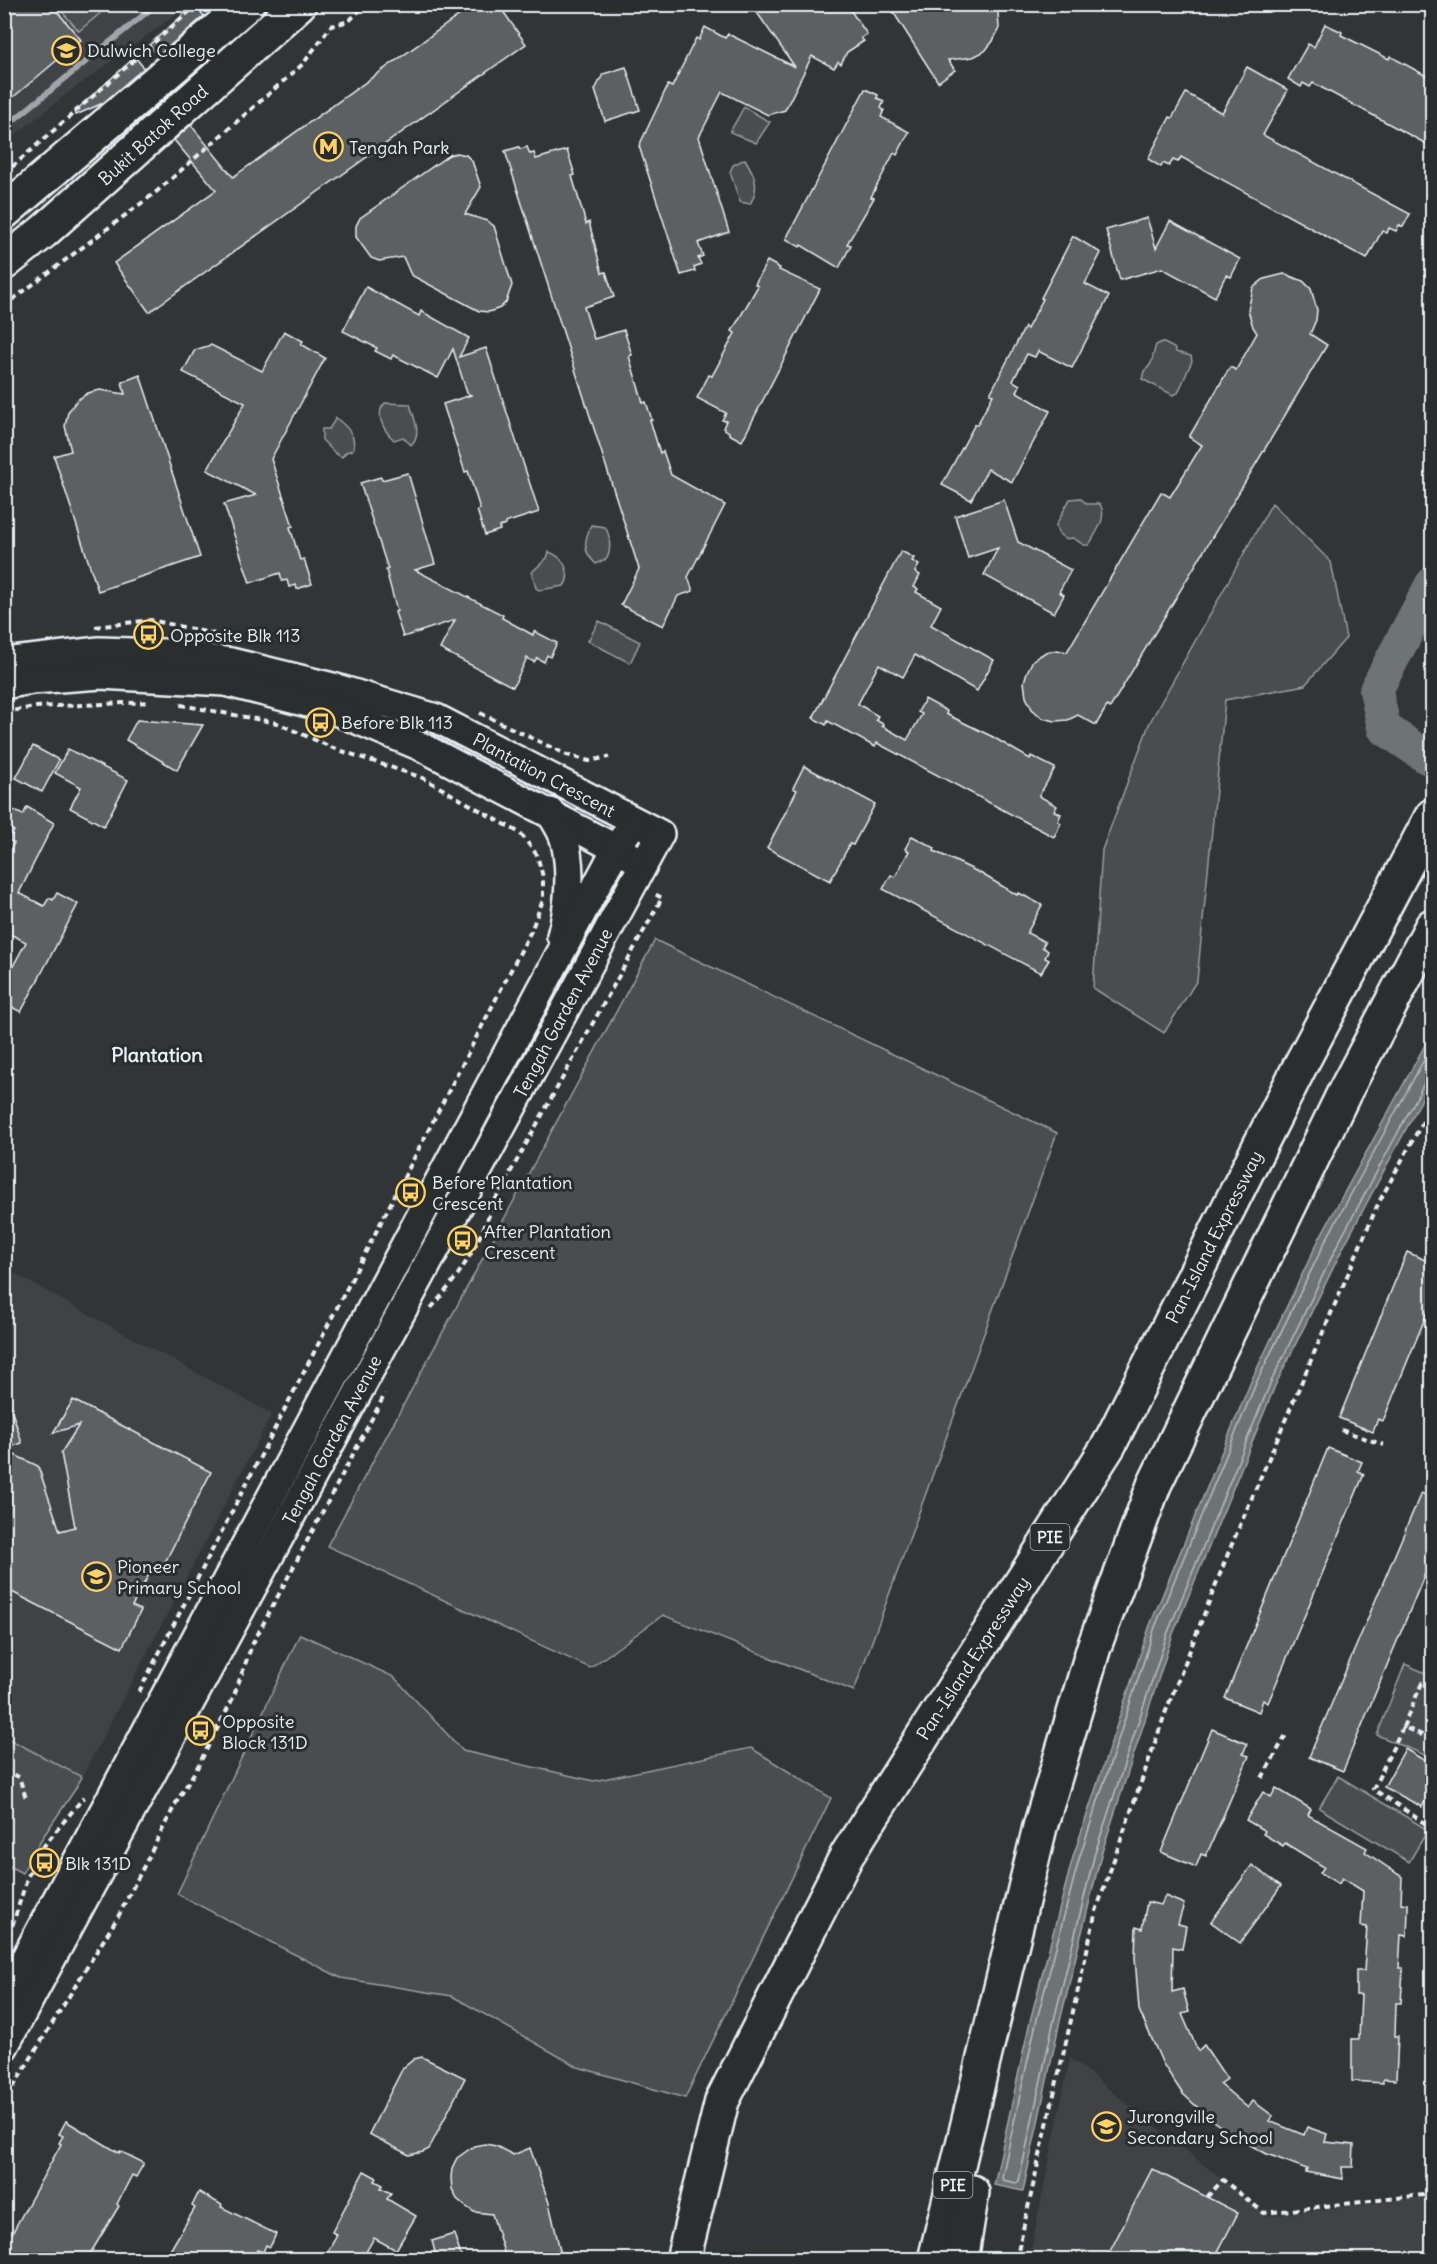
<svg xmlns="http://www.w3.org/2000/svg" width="1437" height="2264" font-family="Delius,sans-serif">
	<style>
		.built { fill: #3f4244 }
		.green { fill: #494d4f; stroke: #989fa4; stroke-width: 1.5 }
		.water { fill: #6e7376; stroke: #9fa5aa; stroke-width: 1.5 }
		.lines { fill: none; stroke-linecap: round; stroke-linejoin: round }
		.shore { stroke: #b7bfc4; stroke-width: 1.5 }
		.stream { stroke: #9fa5aa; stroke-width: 6 }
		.river { stroke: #6e7376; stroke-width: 34 }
		.building { fill: #5c6063; stroke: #e8f1f8; stroke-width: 1.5 }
		.minor-casing { stroke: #e8f1f8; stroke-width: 32 }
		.major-casing { stroke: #e8f1f8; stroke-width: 38 }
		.highway-casing { stroke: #e8f1f8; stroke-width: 38 }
		.path { stroke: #e8f1f8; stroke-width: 4; stroke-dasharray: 6 4.5; stroke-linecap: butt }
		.minor { stroke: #2a2d2e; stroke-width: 27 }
		.major { stroke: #2a2d2e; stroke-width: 33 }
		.highway { stroke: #2a2d2e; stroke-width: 33 }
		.labels { text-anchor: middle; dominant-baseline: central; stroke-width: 6; stroke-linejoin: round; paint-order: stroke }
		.shield { fill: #2a2d2e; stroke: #afb6bb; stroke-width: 1.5 }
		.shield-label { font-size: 16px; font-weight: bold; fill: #e8f1f8 }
		.poi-label { font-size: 18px; fill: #e8f1f8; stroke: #2a2d2e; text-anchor: start }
		.street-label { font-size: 18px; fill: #e8f1f8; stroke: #2a2d2e }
		.neighbourhood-label { font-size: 20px; font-weight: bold; fill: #e8f1f8; stroke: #2a2d2e }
	</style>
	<rect width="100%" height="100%" fill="#323536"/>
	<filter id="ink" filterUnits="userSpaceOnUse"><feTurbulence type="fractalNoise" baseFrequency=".0167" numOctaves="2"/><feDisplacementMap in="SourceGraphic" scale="12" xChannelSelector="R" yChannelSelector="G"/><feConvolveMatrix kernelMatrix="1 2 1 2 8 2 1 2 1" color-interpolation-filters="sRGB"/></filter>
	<g filter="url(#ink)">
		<g class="built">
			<path d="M5,5h184l-125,91 -59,47z"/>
			<path d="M4,1268l268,146 -190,363 -77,-40z"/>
			<path d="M1070,2058l198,158 164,-20v58l-18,5 -385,1z"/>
		</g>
		<g class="green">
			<path d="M56,5h54l-31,26z"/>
			<path d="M744,107l26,15 -14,21 -26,-11z"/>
			<path d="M745,159c9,15 16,27 5,45l-10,-2 -10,-30 3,-7z"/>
			<path d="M1162,342l12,6 2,4 15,4 1,5 -14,32 -5,2 -31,-16 2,-8c10,-6 8,-16 12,-26z"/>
			<path d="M385,403l25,1c3,13 13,30 1,41l-8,-8 -9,3c-10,-9 -20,-26 -9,-37z"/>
			<path d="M336,418c10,8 21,17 17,32l-7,2 -4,5 -6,-3 -14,-14v-11h7z"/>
			<path d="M1080,498l7,6h13c8,14 -4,28 -11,41h-5l-11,-7 -8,1 -7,-6 -2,-8 14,-26z"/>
			<path d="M1272,503l59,59 15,76 -41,47 -80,15 -28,280 -33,53 -71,-45 9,-138 48,-128z"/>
			<path d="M591,525l14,2c5,7 7,25 1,32 -3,2 -7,3 -10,5 -14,-13 -12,-23 -5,-39z"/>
			<path d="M549,552c14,4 24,22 15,34l-25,4 -3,-2 -4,-16 15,-14z"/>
			<path d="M599,621l41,21 -10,21 -42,-22z"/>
			<path d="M655,940l402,193 -203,558 -191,-76 -73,53 -263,-122z"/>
			<path d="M300,1634l94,43 69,74 131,30 157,-33 80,50 -146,300 -107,-31 -126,-71 -111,-18 -164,-84z"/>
			<path d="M1405,1664l27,12v82l-55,-23z"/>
			<path d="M5,1737l77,40 -8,14 -33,49 -19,33 -17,-9z"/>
			<path d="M1338,1776l90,54 -19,32 -90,-54z"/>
		</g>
		<path class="water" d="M1432,1032v48l-88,166 -69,140 -102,248 -72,221 -42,170 -36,166 -29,-6 36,-164 43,-164 77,-232 102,-246 68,-142z"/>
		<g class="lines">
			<path class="shore" d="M1432,1045l-106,195 -69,141 -102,246 -76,232 -43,164 -34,154 1,3 13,3 3,-2 34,-157 42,-171 73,-221 102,-248 68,-140 80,-149 7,-14 7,-2"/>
			<path class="stream" d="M4,128l153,-124"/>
			<path class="river" d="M1428,758l-44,-30 -8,-38 56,-106"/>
		</g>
		<g class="building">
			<path d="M4,4h47l30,36 -77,65z"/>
			<path d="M195,4l9,12 -46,40 -9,-11z"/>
			<path d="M475,4h23l28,40 -377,268 -35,-49 102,-73 -42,-50 17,-15 42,52z"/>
			<path d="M751,4h95l21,30 -6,4 3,3 -17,11 -6,12 -3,-2 -4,6 -22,-12 -27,54 -17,5 -46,-23 -23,45 30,95 -31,11 5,13 -5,2 3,6 -7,3 1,4 -14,4 -42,-129 29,-61 4,2 24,-49 3,2 6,-13 20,11 3,-4 67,33z"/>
			<path d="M888,4h106l4,9 1,15 -6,13 -8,10 -12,6 -25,3 7,10 -17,12z"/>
			<path d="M1325,24l17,8 -1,3 48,24 1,-3 42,23v68l-119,-64 -3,4 -7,-4 -2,4 -13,-8 20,-35 6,3z"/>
			<path d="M135,57l9,11 -41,35 -27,12 -2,-3z"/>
			<path d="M626,67l14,43 -35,11 -10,-31 8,-16z"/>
			<path d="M1247,67l41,23 -25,45 147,79 -7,13 -4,-2 -3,6 -7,-3 -2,5 -5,-2 -15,28 -186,-102 -3,5 -5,-2 -4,6 -6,-3 -2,4 -13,-8 22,-42 2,1 14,-25 36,20z"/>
			<path d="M865,89l13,6 -1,3 7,3 -3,7 3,2 -3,7 28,15 -12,23 -3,-2 -23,44 3,1 -27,46 4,1 -12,23 -38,-23 -1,2 -14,-8z"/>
			<path d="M519,147l1,2 7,-2 3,7 4,-1 2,6 31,-9 8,25 -3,1 14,48 3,-2 13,51 4,-1 8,25 -30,10 10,32 30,-9 8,25 -3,1 14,47 3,-1 6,18h-2l10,33 3,-2 8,24 54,30 -37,72 5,14 -15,5 -15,30 -42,-21 18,-36 -134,-418z"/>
			<path d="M457,153l9,2 6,6 9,26 -16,27 22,7 7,5 18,59 -6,17 -6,6 -11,4 -10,-1 -68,-36 -8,-18 -24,4 -8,-3 -15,-21v-11l4,-8 89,-63z"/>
			<path d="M1147,218l9,30 14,-27 70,38 -9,18 -5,-2 -11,22 -53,-29 -42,12 -14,-50z"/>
			<path d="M1073,236l28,17 -16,31 24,12 -37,72 -34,-17 -3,6 -8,-3 -14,27 7,4 -3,7 33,19 -38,71 -24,-13 -17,31 -29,-15 33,-61 2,1 16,-30 -3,-1 35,-67 2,2 16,-30 -2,-1z"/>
			<path d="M767,261l13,7 -1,2 41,19 -78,152 -13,-7v-2l-6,-4 3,-7 -4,-1 4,-7 -29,-15 12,-23 3,1 23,-43 -3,-2 26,-45 -3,-2z"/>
			<path d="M1284,274l19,7 8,8 6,21 -1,10 -6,14 17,11 -217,363 -3,-2 -11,19 -18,-10 -10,5 -13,1 -13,-3 -10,-9 -6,-12 -2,-15 3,-10 6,-12 13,-8 11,-2 10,2 94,-160 9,5 32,-52 -13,-8 41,-70 6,3 21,-37 -4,-6 -5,-17 5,-22 11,-9z"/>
			<path d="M366,287l53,29 2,-5 48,27 -10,19 27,-9 53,164 -34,11 1,2 -7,2 1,3 -15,5 -8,-25 3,-1 -12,-38 -3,1 -22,-68 28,-9 -4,-2 -14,-44 -15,29 -45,-23 -2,4 -16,-8 2,-3 -34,-17z"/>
			<path d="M284,331l19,10 -2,3 24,14 -54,101 22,67 -3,1 10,33 4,-1 8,25 -15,5 -1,-4 -7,2 -2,-7 -5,1 -2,-8 -30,10 -26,-79 32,-9 -49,-25 38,-67 -62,-31 12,-22 16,-5 51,26z"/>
			<path d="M140,375l60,182 -102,34 -44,-135 17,-5 -6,-25 3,-14 9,-12 11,-7 12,-3 25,4 -3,-12z"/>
			<path d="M408,473l27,91 -20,6 88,45 -1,3 31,17 1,-4 23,12 -7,14 -3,-2 -3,7 -7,-4 -3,4 -7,-4 -14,29 -73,-38 15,-29 -52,17 -8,-25 2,-1 -11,-41 2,-1 -28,-86 21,-6 1,3z"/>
			<path d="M1004,500l14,42 53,28 -12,22 5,3 -10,18 -70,-38 14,-27 -30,10 -13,-42z"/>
			<path d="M901,551l13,7 -2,3 7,4 -4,7 5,3 -6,12 4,2 -2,3 25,14 -10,19 63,35 -17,31 -62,-36 -12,22 -24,-13 -21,40 20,12 -2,4 7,4 -1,2 25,14 15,-26 -4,-2 7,-13 22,12 -1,3 47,23 37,22 1,-3 24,12 -16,28 18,10 -3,5 7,3 -3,7 3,2 -7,14 -177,-94 -2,4 -47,-26 -2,4 -13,-7z"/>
			<path d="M137,720l66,5 -26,45 -51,-30z"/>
			<path d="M33,746l26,14 -17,32 -26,-14z"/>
			<path d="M68,749l60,31 -24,46 -34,-18 11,-21 -26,-14z"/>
			<path d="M804,766l71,38 -22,41 -3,-1 -20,37 -63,-33 30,-58 -4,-2z"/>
			<path d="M27,807l27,16 -35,70 25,13 5,-8 4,2 4,-7 21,11 -57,108 -17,-9v-38l8,3 14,-26 -22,-11v-70l10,-18 -5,-3 5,-9 -10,-5v-4l7,-13 12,6z"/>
			<path d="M912,836l23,12 -1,3 46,22 37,22 2,-2 23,12 -15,28 18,9 -3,5 6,4 -3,7 4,2 -8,13 -158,-84 8,-14 4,2 14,-26 -4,-2z"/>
			<path d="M1407,1252l25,11v38l-49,120 -5,-2 -5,13 -34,-14z"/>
			<path d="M4,1399h4l14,44 -18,6z"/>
			<path d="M73,1400l138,72 -51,100 -8,-3 -20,37 9,4 -19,38 -118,-60v-138l34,16 22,65 15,-4 -14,-74 18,-28 -26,8z"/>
			<path d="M1328,1448l34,14 -4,9 6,3 -96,229 -5,-3 -4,12 -34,-14z"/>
			<path d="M1421,1493l11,5v59l-89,214 -34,-14z"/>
			<path d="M1212,1729l35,15 -4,10 6,2 -43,100 -5,-2 -5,13 -35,-15z"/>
			<path d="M1405,1749l27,16v33l-4,-2 -6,11 -38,-20z"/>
			<path d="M1276,1788l35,21 -3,6 59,33 -2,4 37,25 -1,26 7,1v6l-1,26 -6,-1 -2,33h4l-2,35h-5l-1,33h3l-2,44 -13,-1v4l-31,-2v-42h7l2,-44h-5v-24h8l3,-44 -6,-1 2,-35 -21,-13 -3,6 -19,-11 4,-6 -39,-24 -2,3 -20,-12 2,-3 -19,-11 17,-28 8,5z"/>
			<path d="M1252,1865l29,21 -41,57 -29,-21z"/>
			<path d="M1165,1896l19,8 -6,20 8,2 -4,23 -9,-2 -1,45 11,-3 6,23 -7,2 16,37 6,-6 23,34 -7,5 28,24 5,-7 20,15 -4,5 35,14 3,-8 20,7 -2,8 29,3 -1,22h-11l1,12 -38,-7 2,-3 -40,-15 -28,-15 -29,-20 -28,-26 -19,-29 -24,-54 -4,-53 1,-30 6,2 5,-27 14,3z"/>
			<path d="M422,2057l43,21 -36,71 -6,3 -14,3 -40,-21 34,-66 11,-9z"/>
			<path d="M66,2121l53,32 1,-2 24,12 -8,14 -4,-2 -15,29 2,2 -32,53h-83v-11l57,-104 -2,-1 4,-7 -4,-2z"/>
			<path d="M485,2144l11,2 17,9 17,-7 19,55 13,56h-56l-14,-45 -18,-2 -9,-6 -8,-7 -5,-10 -1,-11 1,-10 5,-10 17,-12z"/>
			<path d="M1152,2169l86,44 -24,46h-108z"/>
			<path d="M364,2171l13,7 -2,3 8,4 -2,3 10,5 -4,6 29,17 -20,34 -22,-12 -12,21h-38l13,-24 -5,-3z"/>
			<path d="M199,2192l23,13 -1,2 55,27 -6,13 -4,-2 -3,7 -6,-2 -4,9h-88l30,-51 -3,-2z"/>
			<path d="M454,2234l8,25h-25l-5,-18z"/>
		</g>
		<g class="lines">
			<defs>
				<g id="minor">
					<path d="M4,662l95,-11 64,2 68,9 102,25 103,31 224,116 -656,1213"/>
					<path d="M4,685l28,-5 69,-5 124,7 106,27 93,39 208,109"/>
					<path d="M550,812c5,9 13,20 15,30 7,29 4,66 -4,94"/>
					<path d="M4,1998l613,-1151 17,-25"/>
				</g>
				<g id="major">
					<path d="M4,212l243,-208"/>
					<path d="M4,263l39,-31 256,-228"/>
				</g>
				<g id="highway">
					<path d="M683,2260l39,-159 125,-246 262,-410 190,-377 133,-252"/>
					<path d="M935,2260l105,-433 54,-180 60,-162 190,-392 88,-167"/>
					<path d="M961,2260l11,-68"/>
				</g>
			</defs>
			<use href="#minor" class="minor-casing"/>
			<use href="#major" class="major-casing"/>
			<use href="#highway" class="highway-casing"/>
			<g class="path">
				<path d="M4,174l194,-170"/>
				<path d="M4,306l151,-113 148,-129 28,-38 18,-5 17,-17"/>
				<path d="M95,627l56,-7 78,17"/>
				<path d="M4,712l32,-5 114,-5"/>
				<path d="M480,713l87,42 22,6 20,-4"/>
				<path d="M431,1308c30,-33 48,-64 63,-106l168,-304 -9,-5"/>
				<path d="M1341,1430l43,15"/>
				<path d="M139,1692l392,-761 12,-31v-23l-6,-22 -17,-22 -97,-55 -90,-30 -56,-25 -101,-19"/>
				<path d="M1403,1727l19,-44 10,4"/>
				<path d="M1432,1739l-29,-12 -30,62 59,39"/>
				<path d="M4,1770l15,7 7,21"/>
				<path d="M1262,1778l24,-43"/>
				<path d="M1432,1864l-5,15 5,2"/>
				<path d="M9,1936l19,-60 15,-29 41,-50"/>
				<path d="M4,2106l11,-22 104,-169 57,-112 21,-35 36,-70 19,-53 133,-251"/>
				<path d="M1207,2197l16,-17 41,33 168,-19"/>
				<path d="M1016,2260l80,-349 70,-200 63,-160 149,-347 54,-99"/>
			</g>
			<use href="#minor" class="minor"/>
			<use href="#major" class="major"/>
			<use href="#highway" class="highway"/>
		</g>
	</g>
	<defs>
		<symbol id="school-ring" viewBox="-11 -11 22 22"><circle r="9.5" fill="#2a2d2e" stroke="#ffd166" stroke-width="1.5"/><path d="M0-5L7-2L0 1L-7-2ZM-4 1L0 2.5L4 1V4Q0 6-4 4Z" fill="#ffd166"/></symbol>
		<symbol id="metro-ring" viewBox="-11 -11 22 22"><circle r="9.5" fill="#2a2d2e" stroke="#ffd166" stroke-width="1.5"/><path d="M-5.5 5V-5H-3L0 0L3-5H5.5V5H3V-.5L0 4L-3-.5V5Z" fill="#ffd166"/></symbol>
		<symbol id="bus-ring" viewBox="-11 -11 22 22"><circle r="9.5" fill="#2a2d2e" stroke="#ffd166" stroke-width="1.5"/><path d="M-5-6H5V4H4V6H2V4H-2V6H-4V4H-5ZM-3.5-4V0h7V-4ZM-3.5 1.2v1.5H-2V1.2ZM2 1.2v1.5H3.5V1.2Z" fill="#ffd166"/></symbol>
	</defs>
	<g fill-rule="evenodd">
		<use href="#school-ring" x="50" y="34" width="33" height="33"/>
		<use href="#metro-ring" x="312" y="130" width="33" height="33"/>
		<use href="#bus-ring" x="132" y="618" width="33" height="33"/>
		<use href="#bus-ring" x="304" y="706" width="33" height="33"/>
		<use href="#bus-ring" x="394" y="1176" width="33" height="33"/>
		<use href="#bus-ring" x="446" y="1224" width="33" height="33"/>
		<use href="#school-ring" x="80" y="1560" width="33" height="33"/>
		<use href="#bus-ring" x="184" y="1714" width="33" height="33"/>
		<use href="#bus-ring" x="28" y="1846" width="33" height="33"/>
		<use href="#school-ring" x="1090" y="2110" width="33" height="33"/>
	</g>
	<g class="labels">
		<g class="shield">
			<rect x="1030.5" y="1524" width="39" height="26" rx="4.5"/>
			<rect x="933.5" y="2172" width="39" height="26" rx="4.5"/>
		</g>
		<g class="shield-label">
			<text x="1050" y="1537">PIE</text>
			<text x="953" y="2185">PIE</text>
		</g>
		<g class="poi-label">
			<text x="87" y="50">Dulwich College</text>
			<text x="349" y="147">Tengah Park</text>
			<text x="170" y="635">Opposite Blk 113</text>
			<text x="341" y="722">Before Blk 113</text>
			<text x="432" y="1182">Before Plantation<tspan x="432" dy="21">Crescent</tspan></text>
			<text x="484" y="1231">After Plantation<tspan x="484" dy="21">Crescent</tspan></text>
			<text x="117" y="1566">Pioneer<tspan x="117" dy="21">Primary School</tspan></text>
			<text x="222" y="1721">Opposite<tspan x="222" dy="21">Block 131D</tspan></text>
			<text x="65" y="1863">Blk 131D</text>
			<text x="1127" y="2116">Jurongville<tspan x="1127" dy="21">Secondary School</tspan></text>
		</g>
		<g class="street-label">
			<text transform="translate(153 135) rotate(-42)">Bukit Batok Road</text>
			<text transform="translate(544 775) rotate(28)">Plantation Crescent</text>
			<text transform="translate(563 1013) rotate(-62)">Tengah Garden Avenue</text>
			<text transform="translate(1214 1237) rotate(-63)">Pan-Island Expressway</text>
			<text transform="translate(332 1440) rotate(-62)">Tengah Garden Avenue</text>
			<text transform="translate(973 1658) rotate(-57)">Pan-Island Expressway</text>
		</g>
		<g class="neighbourhood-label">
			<text x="157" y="1054">Plantation</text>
		</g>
	</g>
	<rect width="1437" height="2264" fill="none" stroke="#2a2d2e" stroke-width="24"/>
	<rect x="12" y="12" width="1413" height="2240" fill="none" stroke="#e8f1f8" stroke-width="2" filter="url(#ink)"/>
</svg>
